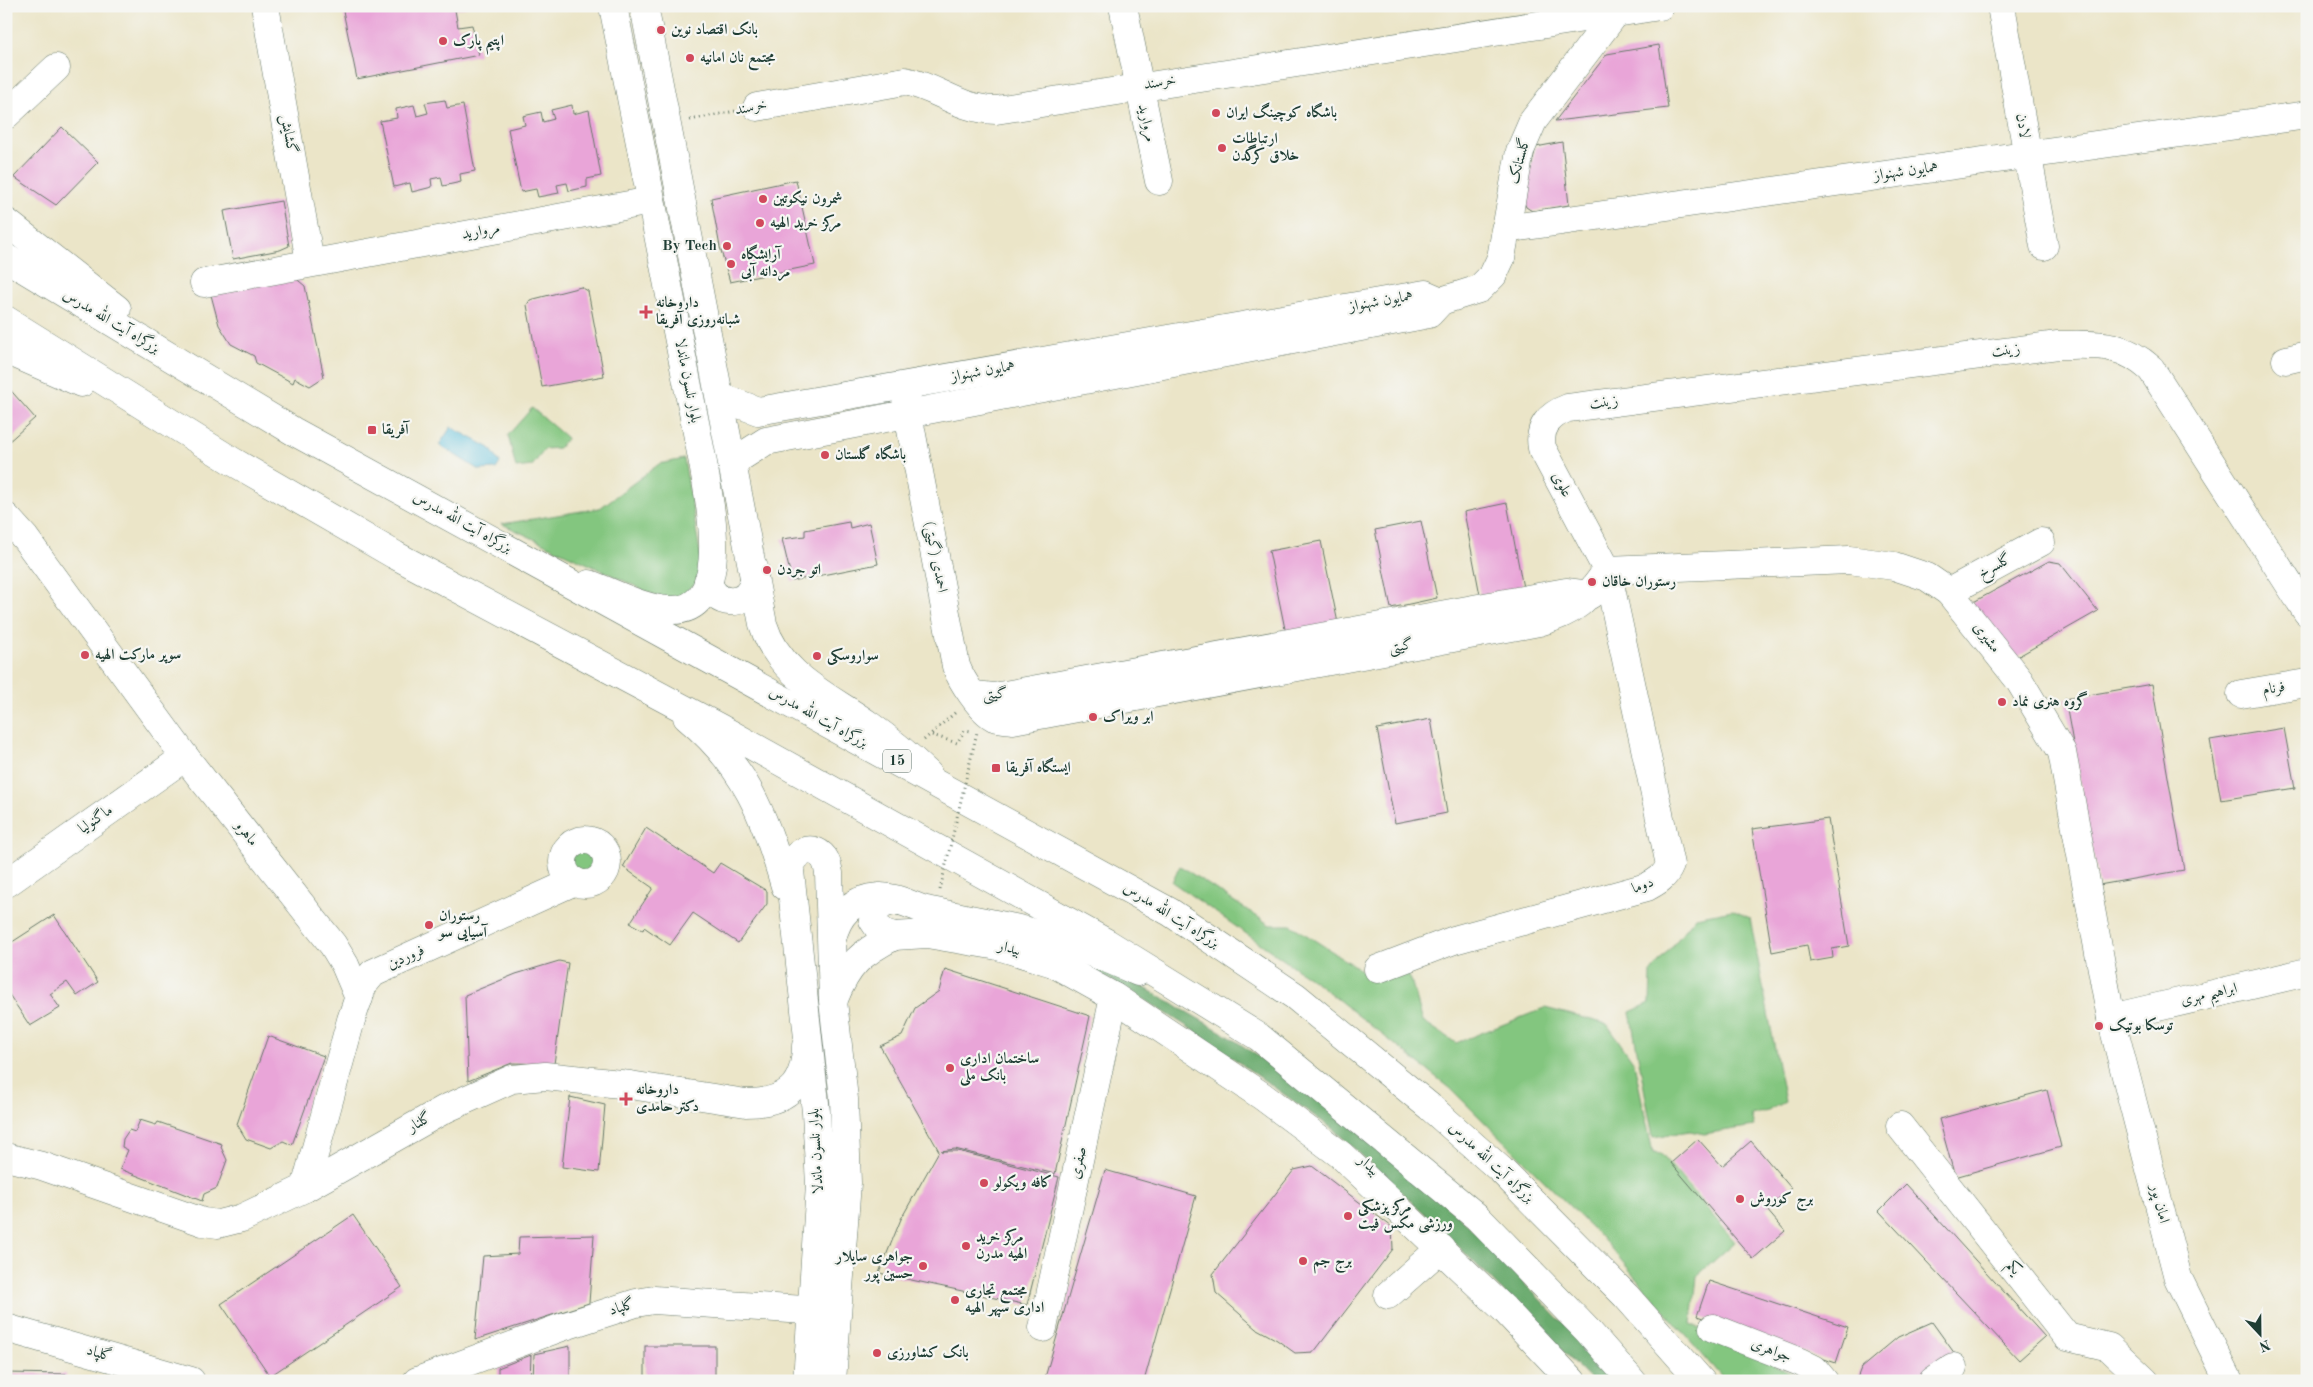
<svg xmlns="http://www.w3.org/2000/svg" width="2313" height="1387" font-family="'Old Standard TT',Amiri,serif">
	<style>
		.green { fill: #83c67f; stroke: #51825a }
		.forest { fill: #6aab6e; stroke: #447451 }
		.water { fill: #5dbfdb; stroke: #3e7e88 }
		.building { fill: #e9a5d8 }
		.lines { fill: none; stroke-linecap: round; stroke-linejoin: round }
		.minor-casing { stroke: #667868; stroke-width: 29 }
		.major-casing { stroke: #667868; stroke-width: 29 }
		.highway-casing { stroke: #667868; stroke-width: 29 }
		.path { stroke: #667868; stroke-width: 3; stroke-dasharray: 1 4; stroke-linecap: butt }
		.minor { stroke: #fff; stroke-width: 28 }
		.major { stroke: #fff; stroke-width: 28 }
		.highway { stroke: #fff; stroke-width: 28 }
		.path-bridge { stroke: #667868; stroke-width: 3; stroke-dasharray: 1 4; stroke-linecap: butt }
		.poi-dot { fill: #d1495b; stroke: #f6f6f2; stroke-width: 2 }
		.labels { text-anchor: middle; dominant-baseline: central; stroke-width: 4.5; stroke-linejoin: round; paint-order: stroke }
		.shield { fill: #f6f6f2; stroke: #60746d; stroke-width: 1 }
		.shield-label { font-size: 14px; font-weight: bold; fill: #1f3d34 }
		.poi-label { font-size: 15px; font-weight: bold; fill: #1f3d34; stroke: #f6f6f2; text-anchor: start }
		.street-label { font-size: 15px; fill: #1f3d34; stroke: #f6f6f2 }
	</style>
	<rect width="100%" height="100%" fill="#f6f6f2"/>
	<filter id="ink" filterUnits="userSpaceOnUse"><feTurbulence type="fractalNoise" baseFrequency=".02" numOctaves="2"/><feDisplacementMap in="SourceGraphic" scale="10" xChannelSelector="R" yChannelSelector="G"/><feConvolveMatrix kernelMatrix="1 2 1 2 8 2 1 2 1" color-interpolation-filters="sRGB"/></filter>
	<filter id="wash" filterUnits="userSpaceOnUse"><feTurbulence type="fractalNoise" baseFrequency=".0096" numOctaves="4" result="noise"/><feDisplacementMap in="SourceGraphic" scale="20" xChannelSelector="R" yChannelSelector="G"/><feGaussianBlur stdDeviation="1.12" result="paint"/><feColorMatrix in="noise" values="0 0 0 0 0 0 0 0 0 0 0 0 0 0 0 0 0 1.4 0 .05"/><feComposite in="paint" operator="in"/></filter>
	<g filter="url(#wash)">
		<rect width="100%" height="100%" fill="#ebe5c8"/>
		<g class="green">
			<path d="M532,408l35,30 -8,10 -14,1 -13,17 -16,2 -8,-33z"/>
			<path d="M684,459l18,105 -6,19 -15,13 -16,4 -163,-76 98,-16 59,-44z"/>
			<circle cx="585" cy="862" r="16"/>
			<path d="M1180,866l90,59h21l84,54 27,-14 9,15 12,41 33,22 89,-35 62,16 27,39 19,90 8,1 74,88 -38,34 -5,48 47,22 66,35h-80l-123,-143 -152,-150 -133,-105 -145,-101z"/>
			<path d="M1732,910l18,8 35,184 -17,9 -17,4 3,11 -50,8 -14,-3 -37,6 -23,-125 20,-9 1,-31 45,-55z"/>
		</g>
		<path class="forest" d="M1067,956l57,20 103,59 100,69 133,113 159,164h-27l-154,-155 -105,-97 -134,-95 -68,-43z"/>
		<path class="water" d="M451,427l39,21 10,15 -4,6 -17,1 -40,-25z"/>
		<g id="blocks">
			<g class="building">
				<path d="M342,6h127l-14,4 3,17 14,-2 7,30 -122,24z"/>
				<path d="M1659,45l9,63 -113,13 52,-67z"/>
				<path d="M445,100l2,8 16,-3 12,66 -15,3 1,8 -18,4 -2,-9 -10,2 1,8 -20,5 -2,-9 -16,4 -14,-66 17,-3 -1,-9 18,-4 3,11 11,-3 -3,-10z"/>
				<path d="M572,105l1,9 16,-4 12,66 -14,3v8l-18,4 -2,-8 -10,2 2,8 -21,4 -2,-8 -15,3 -13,-63 17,-4 -2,-9 18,-4 2,10 11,-3 -3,-9z"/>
				<path d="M62,127l36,35 -42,43 -42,-28z"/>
				<path d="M1562,142l7,63 -37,6 -6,-4 -3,-7 13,-53z"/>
				<path d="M796,180l19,85 -85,17 -10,-35 -9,-49z"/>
				<path d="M281,201l8,45 -9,4 -47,9 -9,-48z"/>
				<path d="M293,276l12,10 19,91 -14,9 -15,-8 -2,5 -37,-20 -2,-7 -23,-12 -12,-19 -8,-30z"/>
				<path d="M581,287l7,4 16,85 -62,11 -15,-82 3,-5z"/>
				<path d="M6,385l29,33 -29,26z"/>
				<path d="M1507,503l16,85 -43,7 -16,-83z"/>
				<path d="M1421,521l16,77 -46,10 -16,-78z"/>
				<path d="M849,522l1,6 19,-5 9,41 -86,17 -10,-42 23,-3v-6z"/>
				<path d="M1321,541l17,82 -52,11 -17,-83z"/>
				<path d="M2049,561l11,2 38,48 -88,50 -42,-56z"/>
				<path d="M2152,684l32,186 -85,15 -34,-186z"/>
				<path d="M1431,719l16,94 -52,10 -18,-94z"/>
				<path d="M2284,728l11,60 -74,12 -11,-60z"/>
				<path d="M1828,819l21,127 -17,3 1,9 -23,4 -3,-17 -35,7 -20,-123z"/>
				<path d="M646,828l67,45 7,-10 47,28v13l-29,39 -45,-30 -23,32 -26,-18 -1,3 -13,-7 23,-35 -30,-21z"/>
				<path d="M54,915l44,67 -21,14 -10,-14 -17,12 10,14 -30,18 -24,-36v-44z"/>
				<path d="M559,961l9,2 -14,101 -42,-1 -44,18 -3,-86 51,-21z"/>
				<path d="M945,969l145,47 -35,158 -100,-25 -14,2h17l101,26 -32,128 -148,-32 22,-54 38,-68 -59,-105 22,-10 13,-28 24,-17z"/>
				<path d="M268,1036l56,20 -32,89 -9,-4 -12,7 -25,-9 -9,-15z"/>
				<path d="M2047,1090l14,57 -106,30 -16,-58z"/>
				<path d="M570,1097l35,8 -6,67 -37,-5z"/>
				<path d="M140,1120l16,5 2,-3 64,22 -1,3 6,13 -10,28 -13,6 -2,7 -82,-32 8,-19 -6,-3 1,-8 6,-9 6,2z"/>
				<path d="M1698,1139l24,27 29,-25 40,47 -25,21 19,22 -32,28 -82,-96z"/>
				<path d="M1312,1166l80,61 1,22 -79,103 -19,1 -18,-13 -20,-11 -41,-36 -3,-19 81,-104z"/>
				<path d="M1105,1170l91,26 -52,185h-100z"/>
				<path d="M1906,1184l139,153 -26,23 -140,-149z"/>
				<path d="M353,1215l49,72 -132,89 -49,-72z"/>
				<path d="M594,1235l-5,68 -114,37 8,-84 35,-2 1,-17z"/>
				<path d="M1709,1281l139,46 -12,36 -139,-47z"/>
				<path d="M1932,1322l23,32 -36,27h-63l5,-13 37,-31z"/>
				<path d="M570,1346v35h-37l1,-27z"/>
				<rect x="645" y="1346" width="70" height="35"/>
				<path d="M531,1355l-1,26h-32v-13z"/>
				<path d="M6,1373l60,1v7h-60z"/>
			</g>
		</g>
	</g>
	<g filter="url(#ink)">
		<use href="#blocks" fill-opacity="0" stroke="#667868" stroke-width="1"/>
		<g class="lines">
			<defs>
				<g id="minor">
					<path d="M265,6l45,256"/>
					<path d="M1123,6l36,175"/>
					<path d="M2001,6l43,240"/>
					<path d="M757,107l148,-26c35,7 52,28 91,29l664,-104"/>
					<path d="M6,115l50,-47"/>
					<path d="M1505,229l802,-114"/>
					<path d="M204,283l447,-82"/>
					<path d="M1441,301l38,-12 14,-14 8,-17 19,-107 13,-30 88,-115"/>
					<path d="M2286,360l21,-5"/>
					<path d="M905,386l3,28 48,252c5,14 25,45 38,51 5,2 13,2 19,3l526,-98c36,-10 48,-22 68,-52"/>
					<path d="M720,397l38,14 667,-117 16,7"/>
					<path d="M733,462l33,-21 663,-127 12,-13"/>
					<path d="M6,517l19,21 160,219 148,188 12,20 14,33"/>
					<path d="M1607,570l242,-10 45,6 33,11 22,15 70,88 43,72 49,266 67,260 51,103"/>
					<path d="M1949,592l92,-50"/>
					<path d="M2241,694l66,-11"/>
					<path d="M974,695l20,2 572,-105 24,3"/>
					<circle cx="585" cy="862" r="22"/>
					<path d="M7,883l178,-126"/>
					<path d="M894,936l33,-2 71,12 55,17 61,34 148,99 79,59 163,154 68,72"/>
					<path d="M1378,969l76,-29 193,-53c11,-6 18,-10 23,-22l-63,-295 -65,-122c-4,-21 7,-33 26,-40l490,-63c40,0 62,-4 93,24l156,243"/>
					<path d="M2111,1018l196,-46"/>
					<path d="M1900,1126l167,211 42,10 36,34"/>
					<path d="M6,1157l36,9 161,56 15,2 24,-6 63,-30 140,-79 67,-30 33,-3 85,9 116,18c41,0 59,-17 60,-57"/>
					<path d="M305,1188l46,-168 12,-35 10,-12 202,-92"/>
					<path d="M1388,1295l53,-47"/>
					<path d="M6,1328l185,53"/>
					<path d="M1043,1328l71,-331"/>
					<path d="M1713,1328l87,34 14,7 10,12"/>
					<path d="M417,1381l145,-54 74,-24 18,-3 180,12"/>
					<path d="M1933,1381l20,-14"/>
				</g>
				<g id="major">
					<path d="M644,6l119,618c16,52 64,71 106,101 21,15 40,31 59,49"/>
					<path d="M708,581c6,27 39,26 45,3 2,-5 1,-10 1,-16"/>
					<path d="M589,584c25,9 54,25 80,26 66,4 40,-110 34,-147l-90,-457"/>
					<path d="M687,717c58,48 78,99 98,169"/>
					<path d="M894,936l-13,-4 -8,-12c3,-15 11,-18 25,-19"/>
					<path d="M832,939c6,-25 20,-40 47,-42 16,-1 32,9 47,13 35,8 70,13 105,22 36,11 72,24 107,40"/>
					<path d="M834,999c14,-35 27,-46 60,-63"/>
					<path d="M807,1381l13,-196 -4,-73 -26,-241c1,-16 21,-30 34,-13 3,4 4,10 5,15l4,128 11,98 3,84 -15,198"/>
				</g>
				<g id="highway">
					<path d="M6,222l111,87"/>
					<path d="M6,258l287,173 877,481 125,84 135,111 71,63 125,126 75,85"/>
					<path d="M6,320l226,141 163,94 325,173 387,215 152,94 218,180 111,114 44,50"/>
					<path d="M6,350l75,33"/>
				</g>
			</defs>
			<use href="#minor" class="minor-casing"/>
			<use href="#major" class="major-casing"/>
			<use href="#highway" class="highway-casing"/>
			<g class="path">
				<path d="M690,120l45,-9"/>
				<path d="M932,735l25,8 8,-13 6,1"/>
				<path d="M924,740l33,-29"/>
			</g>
			<use href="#minor" class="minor"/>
			<use href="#major" class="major"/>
			<use href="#highway" class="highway"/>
			<path class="path-bridge" d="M940,890l37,-158"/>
		</g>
	</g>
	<g class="poi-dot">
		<circle cx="661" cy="30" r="5"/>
		<circle cx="443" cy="41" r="5"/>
		<circle cx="690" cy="58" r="5"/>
		<circle cx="1216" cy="113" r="5"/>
		<circle cx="1222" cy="148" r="5"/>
		<circle cx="763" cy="199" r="5"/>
		<circle cx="760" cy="223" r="5"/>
		<circle cx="727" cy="246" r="5"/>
		<circle cx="731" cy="264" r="5"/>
		<path d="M643.5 304.5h5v5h5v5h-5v5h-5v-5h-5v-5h5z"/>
		<rect x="367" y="425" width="10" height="10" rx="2.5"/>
		<circle cx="825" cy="455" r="5"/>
		<circle cx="767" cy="570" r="5"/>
		<circle cx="1592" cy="582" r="5"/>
		<circle cx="85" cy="655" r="5"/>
		<circle cx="817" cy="656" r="5"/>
		<circle cx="2002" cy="702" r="5"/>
		<circle cx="1093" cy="717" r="5"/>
		<rect x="991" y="763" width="10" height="10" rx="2.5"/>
		<circle cx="429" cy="925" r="5"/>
		<circle cx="2099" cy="1026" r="5"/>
		<circle cx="950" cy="1068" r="5"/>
		<path d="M623.5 1091.5h5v5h5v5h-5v5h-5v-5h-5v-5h5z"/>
		<circle cx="984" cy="1183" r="5"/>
		<circle cx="1740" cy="1199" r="5"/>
		<circle cx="1348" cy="1216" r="5"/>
		<circle cx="966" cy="1246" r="5"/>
		<circle cx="1303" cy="1261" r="5"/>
		<circle cx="923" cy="1266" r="5"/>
		<circle cx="955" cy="1300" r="5"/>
		<circle cx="877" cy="1353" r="5"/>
	</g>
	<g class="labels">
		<rect class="shield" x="883" y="749.5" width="28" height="23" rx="4"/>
		<g class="shield-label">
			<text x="897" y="761">15</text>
		</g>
		<g class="poi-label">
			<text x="671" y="30">بانک اقتصاد نوین</text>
			<text x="453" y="41">اپتیم پارک</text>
			<text x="700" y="58">مجتمع نان امانیه</text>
			<text x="1226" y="113">باشگاه کوچینگ ایران</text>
			<text x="1232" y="139">ارتباطات<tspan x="1232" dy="17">خلاق کرگدن</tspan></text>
			<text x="773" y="199">شمرون نیکوتین</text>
			<text x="770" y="223">مرکز خرید الهیه</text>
			<text x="717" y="246" text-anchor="end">By Tech</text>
			<text x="741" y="255">آرایشگاه<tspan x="741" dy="17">مردانه آبی</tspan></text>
			<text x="656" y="303">داروخانه<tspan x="656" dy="17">شبانه‌روزی آفریقا</tspan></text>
			<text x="382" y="430">آفریقا</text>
			<text x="835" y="455">باشگاه گلستان</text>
			<text x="777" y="570">اتو جردن</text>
			<text x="1602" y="582">رستوران خاقان</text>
			<text x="95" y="655">سوپر ماركت الهيه</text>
			<text x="827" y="656">سواروسکی</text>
			<text x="2012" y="702">گروه هنری نماد</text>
			<text x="1103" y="717">ابر ویراک</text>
			<text x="1006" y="768">ایستگاه آفریقا</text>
			<text x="439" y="916">رستوران<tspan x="439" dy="17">آسیایی سو</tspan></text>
			<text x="2109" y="1026">توسکا بوتیک</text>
			<text x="960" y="1059">ساختمان اداری<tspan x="960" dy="17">بانک ملی</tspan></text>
			<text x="636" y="1090">داروخانه<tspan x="636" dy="17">دکتر حامدی</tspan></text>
			<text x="994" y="1183">کافه ویکولو</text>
			<text x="1750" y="1199">برج کوروش</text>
			<text x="1358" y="1207">مرکز پزشکی<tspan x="1358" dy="17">ورزشی مکس فیت</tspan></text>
			<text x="976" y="1237">مرکز خرید<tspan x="976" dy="17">الهیه مدرن</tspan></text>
			<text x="913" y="1257" text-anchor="end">جواهری سایلار<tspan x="913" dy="17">حسین پور</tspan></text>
			<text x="1313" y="1261">برج جم</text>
			<text x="965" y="1291">مجتمع تجاری<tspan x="965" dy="17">اداری سپهر الهیه</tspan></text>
			<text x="887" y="1353">بانک کشاورزی</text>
		</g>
		<g class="street-label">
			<text transform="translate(1160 83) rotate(-9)">خرسند</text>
			<text transform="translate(751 108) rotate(-11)">خرسند</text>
			<text transform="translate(1146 123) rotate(78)">مروارید</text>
			<text transform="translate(2022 126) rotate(80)">لادن</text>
			<text transform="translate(288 134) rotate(80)">گشایش</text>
			<text transform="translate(1520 161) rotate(-75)">گلستانک</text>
			<text transform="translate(1906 172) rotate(-8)">همایون شهنواز</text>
			<text transform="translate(481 232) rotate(-10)">مروارید</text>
			<text transform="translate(1381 302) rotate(-10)">همایون شهنواز</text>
			<text transform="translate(111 322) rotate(31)">بزرگراه آیت الله مدرس</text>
			<text transform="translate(2006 351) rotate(-7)">زینت</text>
			<text transform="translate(983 372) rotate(-10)">همایون شهنواز</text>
			<text transform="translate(687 381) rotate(79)">بلوار نلسون ماندلا</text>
			<text transform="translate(1604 403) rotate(-7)">زینت</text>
			<text transform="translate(1561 485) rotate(62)">علوی</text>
			<text transform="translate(462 523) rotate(29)">بزرگراه آیت الله مدرس</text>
			<text transform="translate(935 557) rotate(79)">احمدی (گیتی)</text>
			<text transform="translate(1995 567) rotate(-29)">گلسرخ</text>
			<text transform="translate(1986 638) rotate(52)">مشیری</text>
			<text transform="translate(1401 647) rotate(-11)">گیتی</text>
			<text transform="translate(2274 689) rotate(-9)">فرنام</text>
			<text transform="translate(995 695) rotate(-3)">گیتی</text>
			<text transform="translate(818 718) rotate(29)">بزرگراه آیت الله مدرس</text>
			<text transform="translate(96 820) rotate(-35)">ماگنولیا</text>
			<text transform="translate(246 834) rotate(52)">ماهرو</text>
			<text transform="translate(1643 886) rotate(-21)">دوما</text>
			<text transform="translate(1171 916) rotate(32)">بزرگراه آیت الله مدرس</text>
			<text transform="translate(1009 949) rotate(15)">بیدار</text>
			<text transform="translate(406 958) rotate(-24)">فروردین</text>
			<text transform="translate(2209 995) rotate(-13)">ابراهیم مهری</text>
			<text transform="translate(420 1123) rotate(-30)">گلنار</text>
			<text transform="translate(817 1151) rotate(-93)">بلوار نلسون ماندلا</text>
			<text transform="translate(1079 1163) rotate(-78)">صفری</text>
			<text transform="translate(1491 1163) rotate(43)">بزرگراه آیت الله مدرس</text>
			<text transform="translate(1368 1166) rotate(43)">بیدار</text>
			<text transform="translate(2159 1204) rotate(76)">امان پور</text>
			<text transform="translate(2013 1268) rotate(52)">یکم</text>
			<text transform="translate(622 1308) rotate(-17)">گلپاد</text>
			<text transform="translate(1771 1351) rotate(21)">جواهری</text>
			<text transform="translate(99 1354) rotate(16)">گلپاد</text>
		</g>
	</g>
	<rect width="2313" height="1387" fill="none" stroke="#f6f6f2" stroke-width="25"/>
	<g transform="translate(2260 1334) rotate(158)" stroke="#f6f6f2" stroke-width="4" paint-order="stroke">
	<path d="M0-4L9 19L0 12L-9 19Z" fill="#1f3d34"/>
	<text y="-8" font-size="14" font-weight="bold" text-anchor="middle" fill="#1f3d34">N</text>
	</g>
</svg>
